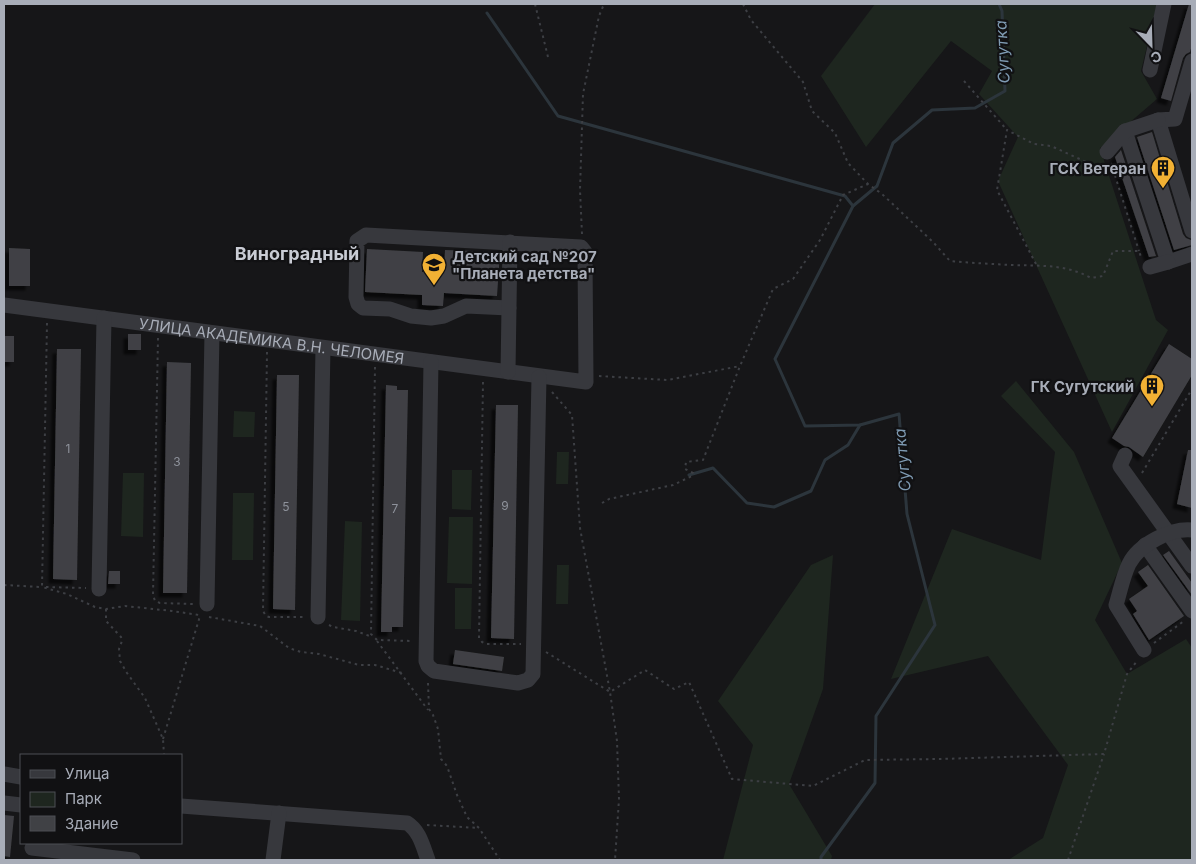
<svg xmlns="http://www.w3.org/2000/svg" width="1196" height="864" font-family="Inter,sans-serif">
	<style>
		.green { fill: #1e261f }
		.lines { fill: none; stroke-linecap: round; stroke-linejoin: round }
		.stream { stroke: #2c353c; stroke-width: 3 }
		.building { fill: #404145; filter: url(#shadow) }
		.path { stroke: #3d3f44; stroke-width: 2; stroke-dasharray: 2.5 4; stroke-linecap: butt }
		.minor { stroke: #37383d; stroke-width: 15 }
		.labels { text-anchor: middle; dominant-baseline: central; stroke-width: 4.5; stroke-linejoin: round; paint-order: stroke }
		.number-label { font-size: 12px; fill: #8e929b }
		.poi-label { font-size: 15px; font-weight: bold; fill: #a8adb8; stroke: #111113; text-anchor: end }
		.street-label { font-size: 15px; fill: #a8adb8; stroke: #111113 }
		.water-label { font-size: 16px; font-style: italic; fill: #7f9bb3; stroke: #111113 }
		.quarter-label { font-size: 18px; font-weight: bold; fill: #c9ccd4; stroke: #111113 }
	</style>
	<defs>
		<filter id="shadow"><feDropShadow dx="-4.5" dy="4.5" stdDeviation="1" flood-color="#0009"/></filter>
	</defs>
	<rect width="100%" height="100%" fill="#161618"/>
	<g class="green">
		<path d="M875,4h282l-16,67 16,28 -57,49 56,172 12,10 -56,102 -114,-251 20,-44 -39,-43 13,-23 -41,-30 -85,106 -45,-71z"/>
		<path d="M1016,381l58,71 48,111 -27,57 32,54 59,-35 6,9v212h-184l35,-22 25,-73 -80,-109 -97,23 61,-150 89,31 14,-108 -54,-56z"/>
		<path d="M234,411l21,1 -1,25h-21z"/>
		<path d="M557,452h12l-1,32h-12z"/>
		<path d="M452,470h20l-1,40 -19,-1z"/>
		<path d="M123,473h21l-1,64 -22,-1z"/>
		<path d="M233,493h21l-1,67h-21z"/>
		<path d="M449,517h24l-1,67 -25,-1z"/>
		<path d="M345,521l17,1 -2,99 -19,-1z"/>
		<path d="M833,555l-10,134 -34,95 43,72 -1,4h-108l30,-115 -35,-44 93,-136z"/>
		<path d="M557,565h12l-1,39h-12z"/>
		<path d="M455,588h17l-1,41h-16z"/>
	</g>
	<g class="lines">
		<g class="stream">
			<path d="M487,13l71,103 287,80 8,10"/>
			<path d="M689,475l24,-7 34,35 27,4 37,-16 14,-31 23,-15 12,-20"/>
			<path d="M821,860v-3l54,-74 1,-67 59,-91 -28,-111 -8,-100 -39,11 -55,1 -30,-67 78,-153 24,-20 16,-43 39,-33 43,-2 30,-17 -3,-80 -3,-7"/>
		</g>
	</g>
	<g class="building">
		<path d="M1189,4h3v41l-2,7 -4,2 -3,4 -12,43 -10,-3z"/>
		<path d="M1152,132l31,102 3,4 5,2 1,5 -18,5 -37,-113z"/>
		<path d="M1121,150l35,106 -7,1 -34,-100z"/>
		<path d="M9,248l21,1v37h-21z"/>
		<path d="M367,249l56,3 -1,20 22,1 1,-23 55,2 -3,44 -53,-3 -1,13 -21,-1v-10l-57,-3z"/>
		<rect x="128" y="334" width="13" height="16"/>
		<rect x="4" y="336" width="10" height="26"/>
		<path d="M1169,344l23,15v16l-49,82 -14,-10 -5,-1 -12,-8z"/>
		<path d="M57,349h24l-4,231 -24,-1z"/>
		<path d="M167,362l24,1 -4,230h-24z"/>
		<path d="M277,375h22l-4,235 -22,-1z"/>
		<path d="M386,385l11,1v4h11l-5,237h-11v5h-11z"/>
		<path d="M496,405h22l-4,234 -23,-1z"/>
		<path d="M1188,450h4v58l-15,-4z"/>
		<path d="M1169,551l23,32v12l-29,-40z"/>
		<path d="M1148,565l36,51 -35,24 -16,-26 4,-3 -8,-12 19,-13 -10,-14z"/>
		<path d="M109,571h11v13h-12z"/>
		<path d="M455,650l49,7 -2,14 -49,-7z"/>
		<path d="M4,815l10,1 -4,41 -6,-1z"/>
	</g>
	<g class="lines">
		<g class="path">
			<path d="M535,4l13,53"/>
			<path d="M743,4l8,16 52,62 9,29 23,22 13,30 20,21 14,10 51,48 17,19c21,2 42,3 62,4 28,1 54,-1 79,13l12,-2 10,-25h26l2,6"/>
			<path d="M964,81l43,49"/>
			<path d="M1111,163l28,88"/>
			<path d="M582,234l-2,-44 3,-96 16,-78 5,-12"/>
			<path d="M1036,264l-39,-74 10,-60 27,14 17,2 44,20 17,2"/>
			<path d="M47,323l-5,264 25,7 28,13 11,2 19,-3 47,5 27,4"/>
			<path d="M158,338l-5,257 2,6 5,2 34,1"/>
			<path d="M267,352l-4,259 3,5 3,1h35"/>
			<path d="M375,367l-4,267 6,6 36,1"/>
			<path d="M599,376l69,4 72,-14"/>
			<path d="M483,382l-4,256 3,4 4,2h35"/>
			<path d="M552,392l20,23 8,113 30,164 7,49 2,58 -4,61"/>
			<path d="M1142,473l50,-84"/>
			<path d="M602,503l7,-4 64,-14 19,-9 1,-3 -8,-4 1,-7 17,-2 37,-94 33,-77 20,-10 27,-39 23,-45 25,-11"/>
			<path d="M4,585l37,2"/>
			<path d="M46,587l40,1"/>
			<path d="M106,609v12l15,16 1,4 -3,8 1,12 7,12 18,25 18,41 1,16"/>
			<path d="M209,617l51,9 29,22 12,4 18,2 40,11h16l27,8"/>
			<path d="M329,625l4,2 23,4 16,6"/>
			<path d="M377,641l51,69"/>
			<path d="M1154,643l30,-22"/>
			<path d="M546,652l64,40 35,-22 29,19 15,-7 43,97 81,7 52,-26 75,-1 164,-5 23,-80 10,-13"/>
			<path d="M428,683l1,26 4,6 5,14 3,30 6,7 10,29 10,22 12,11 21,32"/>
			<path d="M163,739l37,-123"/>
			<path d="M427,825l52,3"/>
			<path d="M1068,860l36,-106"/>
		</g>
		<g class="minor">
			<path d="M1192,61l-17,58 -17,1 34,111"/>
			<path d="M1150,70l14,-66"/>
			<path d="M1125,131l43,131 24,-8"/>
			<path d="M1107,152l18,-21 33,-11"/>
			<path d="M1150,267l18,-5"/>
			<path id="s1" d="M4,305l582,77 -1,-126v-4l-4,-5 -215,-12 -9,6 -1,56 2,7 5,4 27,1 21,7 20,2 13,-2 22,-10 43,2"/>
			<path d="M431,362l-5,299 2,5 6,5 84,12 10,-3 5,-6 6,-297"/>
			<path d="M508,372l2,-130"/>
			<path d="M1125,455l-5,11 72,100"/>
			<path d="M1145,545l47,66"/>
			<path d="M99,589l5,-271"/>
			<path d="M207,604l5,-271"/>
			<path d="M318,617l5,-269"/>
			<path d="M1144,650l-28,-45c4,-13 7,-29 13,-41 10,-20 42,-36 63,-34"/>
			<path d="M4,774l17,3"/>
			<path d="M4,803l17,2"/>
			<path d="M181,806l226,17c13,8 16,24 21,37"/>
			<path d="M32,848l101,12"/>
			<path d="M273,860l6,-47"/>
		</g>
	</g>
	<defs>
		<symbol id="building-pin" viewBox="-11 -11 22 30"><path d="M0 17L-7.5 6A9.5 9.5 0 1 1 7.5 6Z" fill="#f2b134" stroke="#111113"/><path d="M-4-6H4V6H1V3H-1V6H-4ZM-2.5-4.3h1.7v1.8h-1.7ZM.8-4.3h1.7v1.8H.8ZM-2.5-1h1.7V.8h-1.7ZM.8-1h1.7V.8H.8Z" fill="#111"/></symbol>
		<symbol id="school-pin" viewBox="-11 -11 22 30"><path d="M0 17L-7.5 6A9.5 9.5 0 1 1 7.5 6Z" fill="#f2b134" stroke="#111113"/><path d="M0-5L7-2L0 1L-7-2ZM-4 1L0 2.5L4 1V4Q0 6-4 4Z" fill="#111"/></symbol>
	</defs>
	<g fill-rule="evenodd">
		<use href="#building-pin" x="1149" y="154" width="28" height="38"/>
		<use href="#school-pin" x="420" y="251" width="28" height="38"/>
		<use href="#building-pin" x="1138" y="372" width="28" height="38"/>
	</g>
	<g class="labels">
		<g class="number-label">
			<text x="68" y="448">1</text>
			<text x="177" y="461">3</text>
			<text x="505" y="505">9</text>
			<text x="286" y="506">5</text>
			<text x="395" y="508">7</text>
		</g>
		<g class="poi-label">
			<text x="1146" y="168">ГСК Ветеран</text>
			<text x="452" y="256" text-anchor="start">Детский сад №207<tspan x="452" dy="17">"Планета детства"</tspan></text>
			<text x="1134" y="386">ГК Сугутский</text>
		</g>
		<g class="street-label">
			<text stroke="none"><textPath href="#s1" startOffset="270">УЛИЦА АКАДЕМИКА В.Н. ЧЕЛОМЕЯ</textPath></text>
		</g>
		<g class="water-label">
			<text transform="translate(1002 52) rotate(-93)">Сугутка</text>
			<text transform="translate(902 460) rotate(-95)">Сугутка</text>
		</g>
		<g class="quarter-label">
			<text x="297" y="253">Виноградный</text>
		</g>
	</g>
	<rect width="1196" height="864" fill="none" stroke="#a8adb8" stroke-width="10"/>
	<rect x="20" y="754" width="162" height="90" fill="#111113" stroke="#4d4f55"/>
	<rect x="30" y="770" width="25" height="8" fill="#37383d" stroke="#4d4f55"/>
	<text x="65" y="779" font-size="15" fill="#a8adb8">Улица</text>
	<rect x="30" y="792" width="25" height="15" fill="#1e261f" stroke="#4d4f55"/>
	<text x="65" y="804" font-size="15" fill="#a8adb8">Парк</text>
	<rect x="30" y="816" width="25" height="15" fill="#404145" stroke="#4d4f55"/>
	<text x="65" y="829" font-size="15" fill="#a8adb8">Здание</text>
	<g transform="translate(1151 45) rotate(157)" stroke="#111113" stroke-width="4" paint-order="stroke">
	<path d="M0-4L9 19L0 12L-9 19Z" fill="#a8adb8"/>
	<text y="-8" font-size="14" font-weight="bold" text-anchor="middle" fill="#a8adb8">С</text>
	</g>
</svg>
